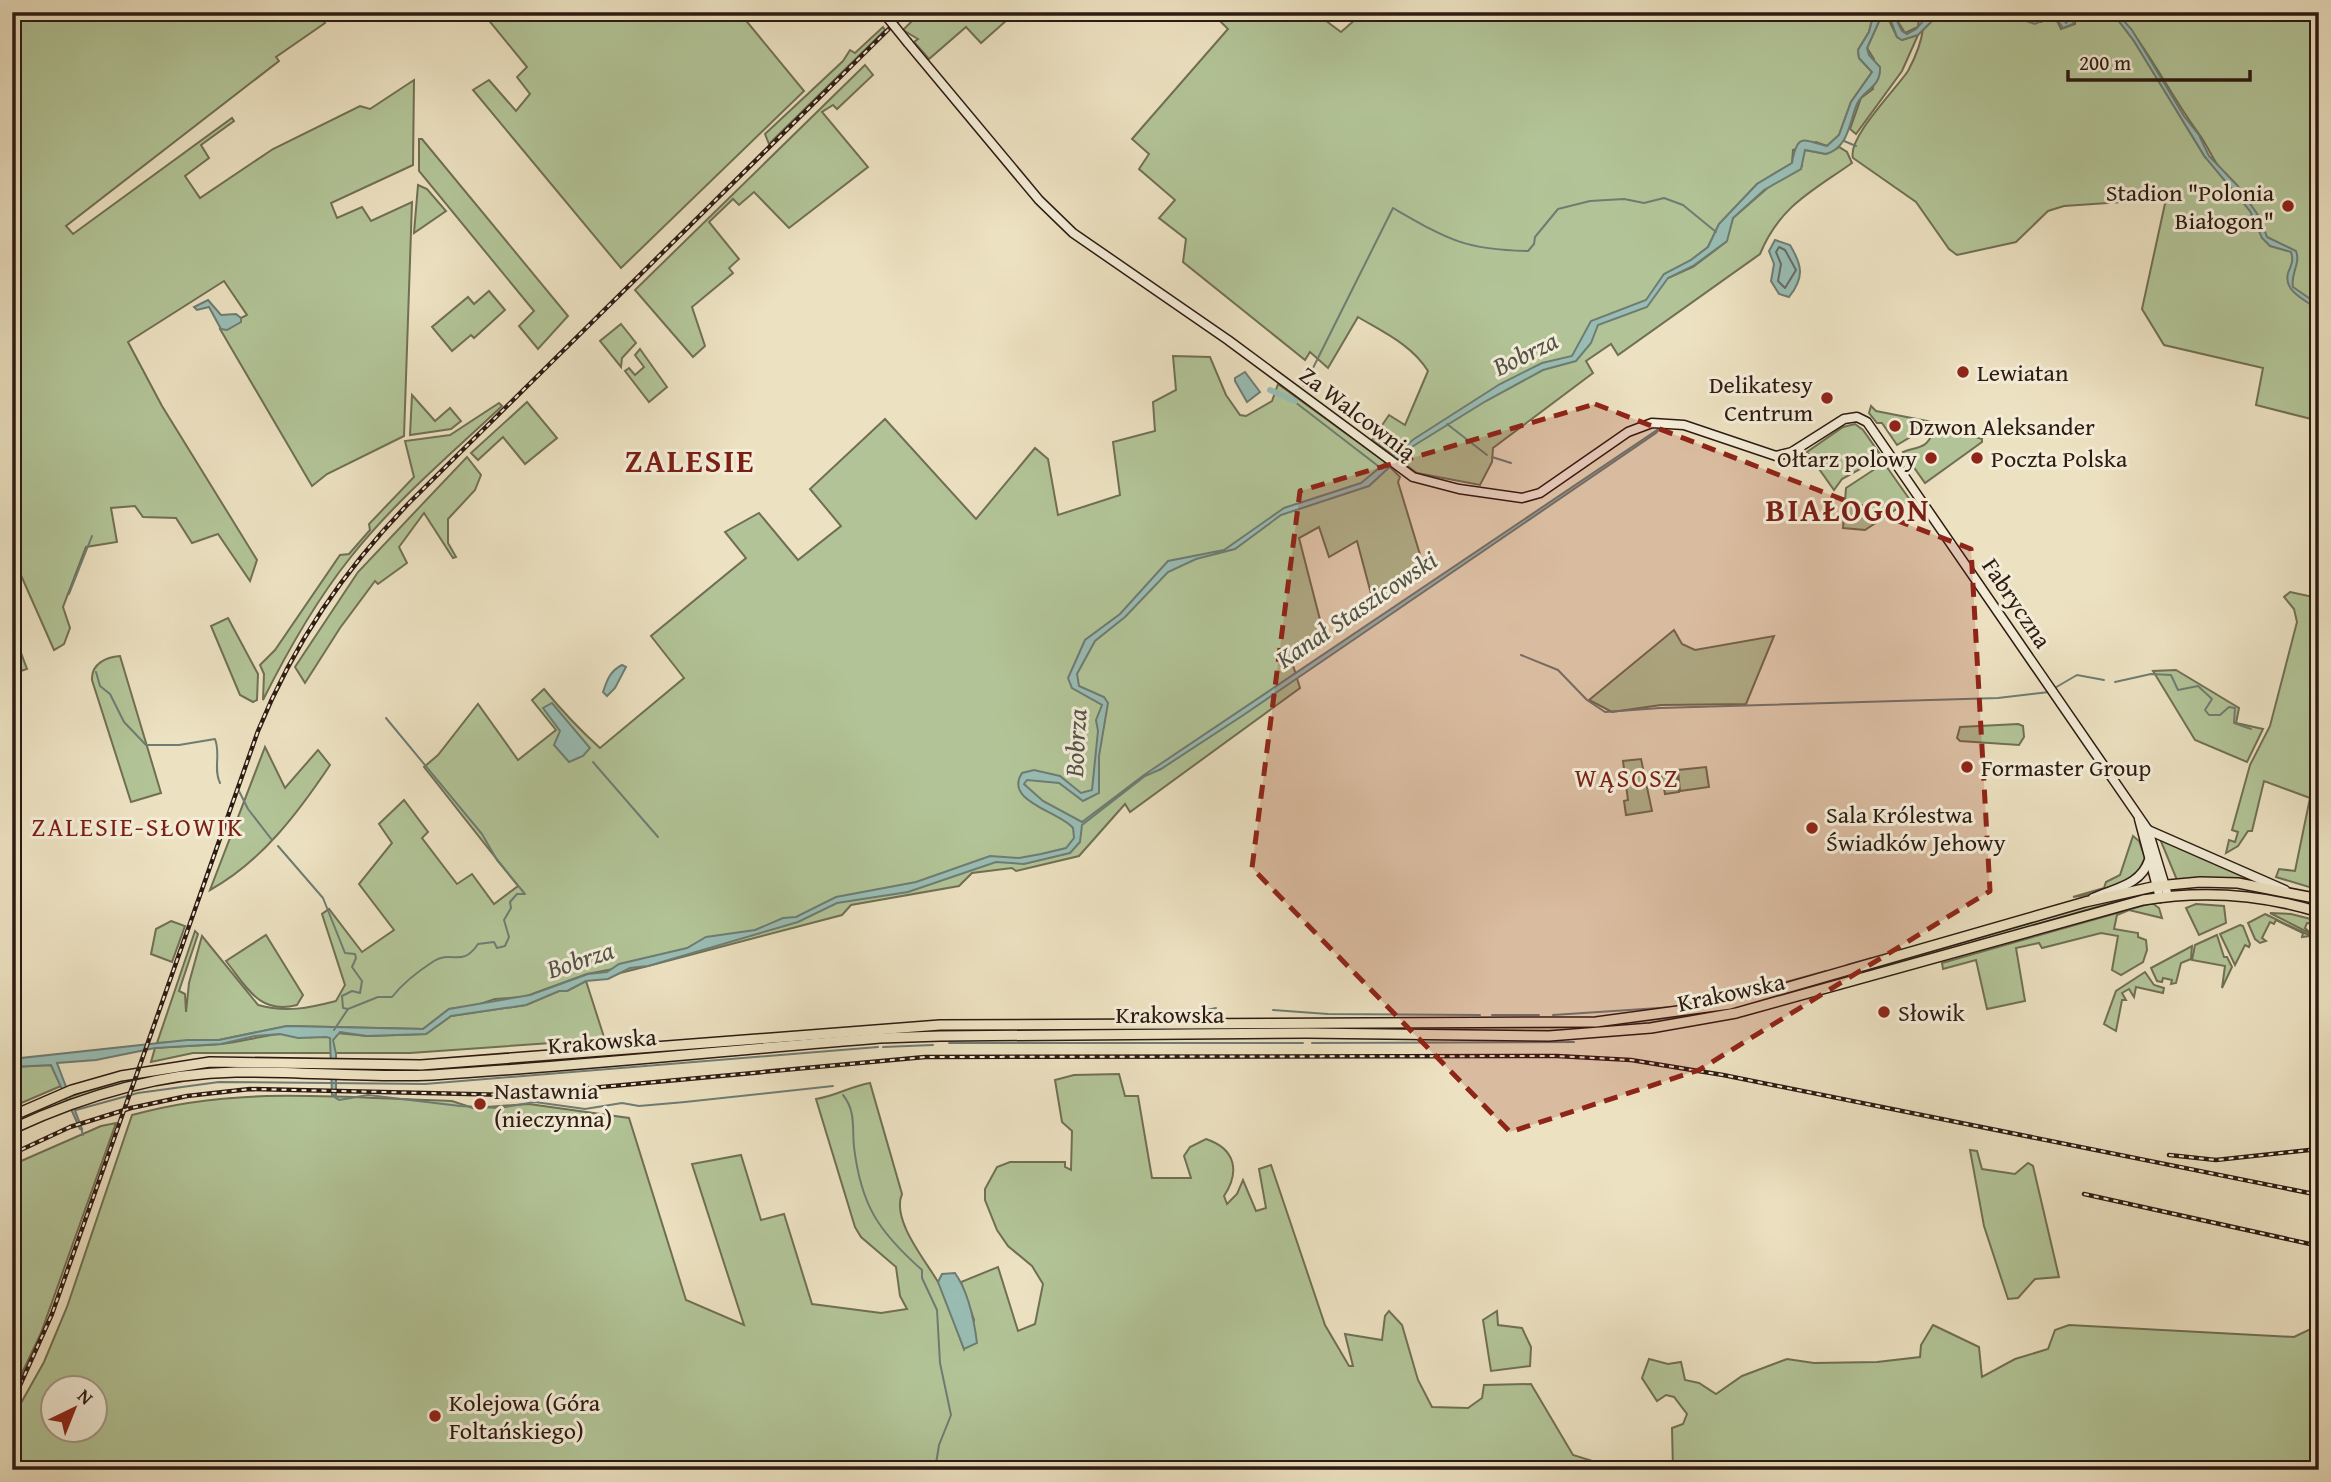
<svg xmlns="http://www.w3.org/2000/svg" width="2331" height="1482" font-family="'Gentium Book Plus',serif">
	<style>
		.green { fill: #b2c497; stroke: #706f54; stroke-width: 2; fill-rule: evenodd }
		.water { fill: #99bdb4; stroke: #6e7c73; stroke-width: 2 }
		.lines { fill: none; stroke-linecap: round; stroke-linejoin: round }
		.shore { stroke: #636c63; stroke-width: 2 }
		.stream { stroke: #6e7c73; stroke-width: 2 }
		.canal { stroke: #99bdb4; stroke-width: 6 }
		.secondary-casing { stroke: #2d1a12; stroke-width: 11 }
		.primary-casing { stroke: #2d1a12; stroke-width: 12 }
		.secondary { stroke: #f3ecd7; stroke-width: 8 }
		.primary { stroke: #ece1c1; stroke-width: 9 }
		.rail-casing { stroke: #2d1a12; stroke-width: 4.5 }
		.rail { stroke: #f3ecd7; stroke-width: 2; stroke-dasharray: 5; stroke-linecap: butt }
		.secondary-bridge-casing { stroke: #2d1a12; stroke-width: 11; stroke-linecap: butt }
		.secondary-bridge { stroke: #f3ecd7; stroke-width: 8 }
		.marked { fill: #8f2418; fill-opacity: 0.2; stroke: #8f2418; stroke-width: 5; stroke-dasharray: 14 9; stroke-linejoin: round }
		.poi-dot { fill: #8f2418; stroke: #f3ecd7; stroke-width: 2.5 }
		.labels { text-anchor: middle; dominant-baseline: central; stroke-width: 6; stroke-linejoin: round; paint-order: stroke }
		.poi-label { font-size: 24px; fill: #2d1a12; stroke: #f3ecd7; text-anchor: start }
		.street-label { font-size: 24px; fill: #2d1a12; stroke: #f3ecd7 }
		.water-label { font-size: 26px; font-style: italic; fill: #53534b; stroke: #f3ecd7 }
		.neighbourhood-label { font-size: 26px; letter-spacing: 2px; fill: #7a1f14; stroke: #f3ecd7 }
		.district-label { font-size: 32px; font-weight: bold; letter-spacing: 2px; fill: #7a1f14; stroke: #f3ecd7 }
	</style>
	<rect width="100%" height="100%" fill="#ece1c1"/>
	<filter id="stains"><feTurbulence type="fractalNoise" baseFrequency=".00286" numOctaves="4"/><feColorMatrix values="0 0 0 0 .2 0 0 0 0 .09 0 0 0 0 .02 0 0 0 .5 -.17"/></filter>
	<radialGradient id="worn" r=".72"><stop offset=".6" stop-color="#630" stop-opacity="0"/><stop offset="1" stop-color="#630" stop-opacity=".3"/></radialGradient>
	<g class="green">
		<path d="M12,12h306l7,11 -49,34 3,4 -213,165 7,8 159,-116 2,3 -33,24 8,13 -24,18 15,22 73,-49 87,-43 10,3 44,-29 -1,85 -82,38 6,15 25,-11 9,14 41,-19 -8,234 -77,38 -15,12 -92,-157 27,-14 -23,-34 -96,61 34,64 95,154 -7,21 -32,-47 -26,9 -16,-25 -33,-1 -8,-11 -24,2 6,34 -31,5 -23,60 7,21 -6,16 -10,6 -42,-95z"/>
		<path d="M482,12h257l65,79 -183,177 -148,-178 16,-10 27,31 14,-17 -13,-17 10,-10z"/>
		<path d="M921,12h79l7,8 -26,23 -15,-16 -37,32 -15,-17 4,-3 -15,-9z"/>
		<path d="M1211,12h103l27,20 23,-20h510l-5,20 -11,18 1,8 13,14 -21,30 -12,33 -12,11 -11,-4 -23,8 -1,13 -35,21 -38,40 -11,23 -40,31 25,-11 33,-25 7,-24 38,-33 31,-19v-13l3,-3 21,4 13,-7 8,5 5,11c-41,29 -72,43 -92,91l-142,101 -7,-11 -25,17 7,12 -100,75 -1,14 -12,23 -63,-12 -45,-33 17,-25 16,10 23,-54c-16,-26 -45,-39 -70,-54l-30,51 -18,-16 -5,8 -122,-98 3,-23 -27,-21 16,-18 -36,-31 10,-15 -17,-15 96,-110z"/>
		<path d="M1892,12h28l-2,15 -13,6z"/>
		<path d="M1958,12h63l3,7 17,3 13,-7 7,14 14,-5 1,-12h11l1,4 10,2 14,-6 22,29 71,116 17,14c-10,-12 -14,-25 -23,-37 -29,-39 -50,-85 -83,-122h203v409l-63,-16 7,-37 -99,-23 -22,-36 24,-110 -102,7 -16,5 -32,31 -59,13 -8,-6 -33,-47 -63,-44c-6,-20 43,-69 55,-87 7,-13 13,-27 15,-42l12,-11z"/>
		<path d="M1888,18l9,19 5,3 16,-5 -16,36 -46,63 -6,-5 11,-31 12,-9 1,-30 -7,-11 13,-29z"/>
		<path d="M883,27l2,3 -116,114 -4,-10 78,-73 7,-11 5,3z"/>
		<path d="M865,65l8,10 -36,34 -4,-4 -11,7 46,55 -79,61 -35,-36 -15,13 -6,-6 -24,23 30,37 -10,9 4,5 -41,34 13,39 -12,11 -58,-67z"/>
		<path d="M419,139h3l146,177 -30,33 -19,-23 15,-15 -115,-140z"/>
		<path d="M418,185l9,4 19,22 -32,22z"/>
		<path d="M489,291l16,19 -31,28 -3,-3 -19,16 -20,-24 36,-30 6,7z"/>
		<path d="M621,324l15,19 -14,15 -1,9 -21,-26z"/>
		<path d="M640,349l27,38 -18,15 -24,-31 4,-3 6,7 9,-8 -9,-12z"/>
		<path d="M1173,356l37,1 16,38 14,20 6,1 26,-15 6,-17 106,77 16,16 -2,5 27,89 -51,34 -17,-64 -28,16 -10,-30 -20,11 26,101 -33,23 8,26 -170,124 -5,-8 -46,52 -63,15 -4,-3 -40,5 -13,13 -108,19 -9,10 -194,51 -32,8 -2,-5 -27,5 -63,23 -29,2 -21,7 -25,3 -26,20 -136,-3 -68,14 -62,3 38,-112 3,3 -19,57 6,3 1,18 3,-29 13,-47 56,69c28,8 51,3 78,-4l9,-16 -23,-71 7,-5 33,43 32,-22 -35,-46 33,-41 -13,-19 25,-24 24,32 -6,6 35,46 15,-10 22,30 24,-18 -94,-119 14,-12 40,-51 40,56 38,-30 -24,-30 12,-11c18,22 36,41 56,59l84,-70 -33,-42 95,-78 -21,-26 34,-19 39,47 43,-34 -31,-37 75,-70 91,100 59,-71 13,11 10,56 62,-20 -7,-53 42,-11 -2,-29 23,-12z"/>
		<path d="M412,395l23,26 15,-13 11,13 -10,8 -41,6z"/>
		<path d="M527,402l30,36 -32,26 -22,-27 -25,23 -7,-7z"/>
		<path d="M499,403l3,3c-52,49 -108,96 -152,152 -35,44 -62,92 -87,142l1,-26 -4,-9 15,-15 65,-95 9,-1 21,-24 -1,-6 45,-47 -9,-36 45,-6z"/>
		<path d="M1871,406l5,5 51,10 55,18v3l-57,41 -22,-31c12,-5 25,-3 29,-19l-4,-6 -8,-2 -5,4 2,4 -20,12 -15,-22h-5l-8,-10z"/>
		<path d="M1855,424l8,6 19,27 -40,22 -8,11 -27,-38 36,-25z"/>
		<path d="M467,457l14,18 -6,15 -27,29v24l8,14 -3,1 -29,-45 -25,34 8,16 -29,21 -3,-3 -35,47 -35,55 -10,-16 63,-95z"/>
		<path d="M1884,463l26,37 -45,30 -22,-2 3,-40z"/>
		<path d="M2290,592l28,6 1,292 -43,-13 3,-8 16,2 15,-73 -46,-17 -12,50h-4l-10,15 -12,7 3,-13 6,2 3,-10 -6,-2 18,-65 20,-39 27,-104 -3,-13 -10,-12z"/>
		<path d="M228,618l30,56 -1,26 -4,2 -13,-7 -29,-69z"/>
		<path d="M12,629l15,40 -15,5z"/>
		<path d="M1674,630l8,14 13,6 79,-14 -28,68 -85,1 -49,7 -23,-12z"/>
		<path d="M120,656l41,137 -30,9 -39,-122c-1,-16 14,-23 28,-24z"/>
		<path d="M2176,670l63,38 -3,15 27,6 -16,33 -52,-22 -42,-69z"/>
		<path d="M2018,724l5,2 1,11 -5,8 -59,-4 -3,-3 3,-11z"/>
		<path d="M265,747l20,41 33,-38 12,15c-32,48 -69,97 -120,125z"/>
		<path d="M1641,759l11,52 -26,4 -2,-14 4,-1 -5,-39z"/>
		<path d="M1706,767l3,20 -29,4 -2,-21z"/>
		<path d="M1676,770l3,22 -14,2 -4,-22z"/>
		<path d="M2133,836l6,5 6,17 -9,18 -37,17 -26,4 31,-9 2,-6 14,-7z"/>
		<path d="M2160,839l81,36 10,5h-74z"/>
		<path d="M2152,891l-356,104c-50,13 -101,25 -152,30 -124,13 -252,5 -377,5l-17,-3 352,-3 74,-7 106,-23 327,-94z"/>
		<path d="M2152,903l7,5 3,10 -33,-8 -12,5 -3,14 24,4v4l8,3 1,10 -4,12 -22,13 -9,-5 6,-34 -17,-3 -59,15 -3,-5 -23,5 9,53 -38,8 -11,-49 -33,9 -1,-6z"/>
		<path d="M2196,904l28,2 2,17 -27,12 -13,-27z"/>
		<path d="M2270,913l21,1 28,7v3l-12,-1 -2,5 6,6z"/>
		<path d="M2265,914l46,22 -9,1 1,-4 -27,-13 -2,4 -4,-2 -8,16 4,3 -6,2 -5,-4 -7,-16z"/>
		<path d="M171,921l14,5 -13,36 -21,-8 5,-25z"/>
		<path d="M2240,925l3,1 7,18 -1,3 -4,-2 -10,20 -15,-31z"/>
		<path d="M266,935l37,60 -6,10c-38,10 -51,-19 -71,-44z"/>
		<path d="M2217,935l7,22h3l5,10 -10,21 3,-22 -33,-6 3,-15z"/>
		<path d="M2192,946l-1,13 -10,4 -5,20 -5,1 1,-4 -9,-2 -1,4 -5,-1 -6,-13z"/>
		<path d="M2145,972l9,13 10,3 -1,5 -27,-6 -2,10 -5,-8 -7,4 4,7h-4l-6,31 -12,-7 12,-33z"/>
		<path d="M586,981l18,56 -10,3 -184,13h-217l-42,9 4,-14c22,-2 44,-2 66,-4 20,-2 39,-8 59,-10 16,-1 32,9 47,-2l40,4 59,-2 25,-18 75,-11 33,-14h8z"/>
		<path d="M878,1035l-451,36 -155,-2 -156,17 -53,17 -51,22v-5c64,-28 129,-50 199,-55 58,-4 116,5 175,1 164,-12 328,-25 492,-31z"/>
		<path d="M51,1065l10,21 -49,21v-40z"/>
		<path d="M1119,1074l6,22h13l14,82h39l-7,-22 6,-9 16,-8c30,10 34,33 18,57l3,8 10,-10 6,-14 13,31 10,-3 -7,-39 12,-4 54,160 24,41h4l-8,-32 37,6 3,-24 4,-5 13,14 16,55 14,27 36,1 14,-10 2,-13 47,-1 42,71 26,8 3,7h-1590v-51l32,-57 23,-55 65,-192c107,-30 210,-17 320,-14l21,7 56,-4 100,14 57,182 58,25 -52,-161 49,-9 20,65 23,-6 28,90 69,9 26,-4 -7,-13 -4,-29 -35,-30 -6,-10 -39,-128c20,-3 35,-13 54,-16l32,111c-11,26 24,67 36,88 12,21 18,46 26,67l10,-29 -13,-38 37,-15 20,64 17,-7 8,-40 -11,-18 -24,-20 -11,-16 -12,-30v-11l12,-22 13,-5h55v5l6,3 1,-39 -10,-9 -7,-42 19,-5zM52,1388h42v42h-42z"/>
		<path d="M116,1123l-75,210 -29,61v-229l89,-39z"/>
		<path d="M1970,1150l7,1 5,18 33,5 13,-11 5,3 26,111 -24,2 -17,19 -10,1 -24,-73z"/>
		<path d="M1497,1311l1,14 24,3 9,19 -1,19 -39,5 -8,-51z"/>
		<path d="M1933,1325l46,22 3,30 33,-18 33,-10 7,-19 14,-5 225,12 25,-12v145h-646l-1,-42 11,-4 4,-10 -13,-17 -8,-2 -9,6 -15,-23 7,-19 19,5 13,-2 4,18 14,3 17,11 26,-18 45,-17 27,4 63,-1 43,-5 1,-12z"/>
	</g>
	<g class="water">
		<path d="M1874,12l19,1 9,18 5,3 9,-5 15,-17h27l-23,6 -17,17 -16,5 -5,-3 -6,-16 -11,-2 -13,29 2,7 11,12c1,21 -16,22 -23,37 -8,19 -8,43 -31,50l-21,-4 -4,19 -37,21 -31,28 -6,23 -34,25 -25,12 -21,29 -49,18 -7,18 -15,18 -33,9 -57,31 -76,47 -41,38 -88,29 -46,34 -39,10 -28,13 -43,45 -30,24 -18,33 2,12 25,11 4,6 -9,53v37l-16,8 -24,-18 -32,-3 -3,4 19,17 39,21 62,-47 516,-347 -4,5 -414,283 -81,53 -16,7 -63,49 -2,17 -10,11 -46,11 -28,-2 -88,30 -71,11 -39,19 -150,44 -18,2 -22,11 -22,2 -19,10h-8l-33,14 -75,11 -25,18 -59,2 -27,-4 -7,8 3,14v44l-4,-3 -2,-57 -4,-1 -28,1 -18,-4 -25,2 -34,8 -66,4 -59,12 -39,3 25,66h-2l-29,-64 -39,2v-8l175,-19h32l68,-14 136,3 26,-20 81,-14 58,-21 19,-2 12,-8 68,-16 19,-11 49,-7 28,-12 13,-1 40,-20 80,-15 74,-26 29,2 22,-4 25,-6 8,-10 -1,-10c-13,-16 -70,-27 -51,-55l12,-3 26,6 21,17 11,-3 6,-59 -2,-11 6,-15 -30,-17 -4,-10 17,-38 35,-26 48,-53 56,-11 60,-42 77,-25 53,-44 86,-55 42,-21 30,-7 19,-35 55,-21 18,-26 27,-14 17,-13 11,-23 38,-40 35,-21c5,-29 10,-24 35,-17l12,-11 12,-33 21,-30 -13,-14 -1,-8 11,-18z"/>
		<path d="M2021,12l14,6 12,-6h12l7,11 4,-4 1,-7 5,2 -3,10 -10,4 -9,-13 -19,9 -9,-3z"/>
		<path d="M2112,12h4l16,18 52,86 15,19 10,21 28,29 23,33 7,19 29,14c5,13 -6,23 -3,36l26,18v5c-12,-9 -36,-18 -31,-37 3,-8 6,-11 3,-21l-21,-6 -8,-8 -12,-27 -45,-54 -71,-116z"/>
		<path d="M1775,240l15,5c12,20 15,32 -1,52l-10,-3 -8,-13 3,-17 -5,-13z"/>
		<path d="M208,300l13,15 15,-1 5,4v4l-14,8 -6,-1 -12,-22 -12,3 -3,-3z"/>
		<path d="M1245,372l15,20 -13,10 -12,-21v-3z"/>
		<path d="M622,665l4,2 -11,21 -8,8 -4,-4c4,-12 7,-21 19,-27z"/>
		<path d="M552,703l38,45 -7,8 -14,6 -15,-17 6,-14 -17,-23z"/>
		<path d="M955,1273c14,20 19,46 22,70l-13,6 -26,-67 4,-8z"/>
	</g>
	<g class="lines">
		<path class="shore" d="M1779,247l6,3 11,20 -11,18 -7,-7 3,-17 -5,-12z"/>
		<g class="stream">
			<path d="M1844,141l12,5"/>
			<path d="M1304,386l89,-178c54,31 71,42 135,43l6,-7 1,-7 23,-28 32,-8 34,-2 20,4 20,-5 19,7 33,27"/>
			<path d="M1297,398l-2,4 87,67"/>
			<path d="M1447,424l40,31"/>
			<path d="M1492,457l19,6"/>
			<path d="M69,594l23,-58"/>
			<path d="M1521,655l37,15 29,30 18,12 55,-4 338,-10 51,-6"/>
			<path d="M96,672l4,14 10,8 14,28 22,23h33l36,-6c6,15 -2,30 5,44"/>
			<path d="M2115,682l36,-8 20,1 7,15 20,-4 14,13 -7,11 4,5h11l9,-8 6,1 -1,15 17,6"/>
			<path d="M2053,689l24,-14 27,5"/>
			<path d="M593,762l65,75"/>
			<path d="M239,791l9,18 24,31"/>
			<path d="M278,846l45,52 22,55 10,1 1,4 -4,9 10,14 -2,12 -8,-2 -10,5 1,12 5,1 -14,21"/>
			<path d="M1847,965l25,-7"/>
			<path d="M1786,982l40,-11"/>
			<path d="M348,1009l30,-12h14c11,-14 28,-27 42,-36 18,-11 28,7 44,-17l16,-2 3,6 8,-2 4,-9 -5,-17 7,-12 -1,-6 7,-8h8l-28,-34 -15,-26 -96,-116"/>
			<path d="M1273,1010l55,4 152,1"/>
			<path d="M1189,1014l27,-6"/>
			<path d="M1492,1015h47"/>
			<path d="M1553,1015l121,-8 103,-22"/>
			<path d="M949,1043h354"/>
			<path d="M1312,1043l262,-1"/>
			<path d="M883,1047l50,-2"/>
			<path d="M334,1095l5,5 29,-5 92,11 39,2 36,-6 50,7 37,-6 17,3 46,-4 148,-16"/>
			<path d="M843,1095c13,16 9,33 11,52 7,58 24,84 68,123v8l15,32 3,53 11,52 -12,30 -4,25"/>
			<path d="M76,1110l62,-17 81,-11 206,2 453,-37"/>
			<path d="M81,1128l2,7"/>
		</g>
		<path class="canal" d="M1270,390l25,11"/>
		<defs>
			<g id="secondary">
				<path d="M908,43l131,157 34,33 155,107 185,137 46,12 63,9 18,-5 88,-61 24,-9 32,2 92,31 16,-4 52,-33 13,-2 10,5 281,408 20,66"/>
				<path d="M2139,819l21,79"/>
				<path d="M2148,830l137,60"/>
				<path d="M2093,898c22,-10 48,-13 56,-38"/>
			</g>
			<g id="primary">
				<path d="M12,1116l60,-26 49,-14 89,-14 211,3 519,-40 656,-3 134,-18 355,-102 72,-16 43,-4 38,1 81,16"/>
				<path d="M12,1129c71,-33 145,-56 224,-57 65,-1 131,6 196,3 149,-9 299,-25 448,-37l60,-2 367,-3 242,3 102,-8 85,-15 407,-113c60,-10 118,-6 176,12"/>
			</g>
		</defs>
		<use href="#secondary" class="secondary-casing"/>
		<use href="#primary" class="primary-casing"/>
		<use href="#secondary" class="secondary"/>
		<use href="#primary" class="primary"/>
		<defs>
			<g id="rail">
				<path d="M12,1154l58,-27 61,-19 56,-12 63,-7 265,6 410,-38 632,-1 74,4 92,15 596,120"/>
				<path d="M2169,1155l47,5 103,-11"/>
				<path d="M2084,1194l235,52"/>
				<path d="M12,1403l40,-89 206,-583c36,-88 86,-161 152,-229l496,-490"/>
			</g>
		</defs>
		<use href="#rail" class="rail-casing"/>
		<use href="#rail" class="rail"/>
		<defs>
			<path id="secondary-bridge" d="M883,12l25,31"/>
		</defs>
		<use href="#secondary-bridge" class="secondary-bridge-casing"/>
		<use href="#secondary-bridge" class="secondary-bridge"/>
	</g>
	<path class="marked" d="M1595,404l376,145 19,342 -291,179 -189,62 -258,-264 48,-377z"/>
	<g class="poi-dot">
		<circle cx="2288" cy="206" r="7"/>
		<circle cx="1963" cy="372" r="7"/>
		<circle cx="1827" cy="398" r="7"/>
		<circle cx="1895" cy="426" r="7"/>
		<circle cx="1931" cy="458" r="7"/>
		<circle cx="1977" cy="458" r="7"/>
		<circle cx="1967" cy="767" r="7"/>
		<circle cx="1812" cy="828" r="7"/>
		<circle cx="1884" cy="1012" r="7"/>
		<circle cx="480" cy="1104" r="7"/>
		<circle cx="435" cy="1416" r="7"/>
	</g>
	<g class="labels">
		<g class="poi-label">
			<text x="2274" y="192" text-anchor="end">Stadion "Polonia<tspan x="2274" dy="28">Białogon"</tspan></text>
			<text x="1977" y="372">Lewiatan</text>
			<text x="1813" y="384" text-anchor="end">Delikatesy<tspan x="1813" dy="28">Centrum</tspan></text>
			<text x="1909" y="426">Dzwon Aleksander</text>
			<text x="1917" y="458" text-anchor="end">Ołtarz polowy</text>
			<text x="1991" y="458">Poczta Polska</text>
			<text x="1981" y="767">Formaster Group</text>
			<text x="1826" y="814">Sala Królestwa<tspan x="1826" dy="28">Świadków Jehowy</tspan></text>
			<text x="1898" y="1012">Słowik</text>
			<text x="494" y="1090">Nastawnia<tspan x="494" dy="28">(nieczynna)</tspan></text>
			<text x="449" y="1402">Kolejowa (Góra<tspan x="449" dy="28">Foltańskiego)</tspan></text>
		</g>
		<g class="street-label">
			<text transform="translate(1358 413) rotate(37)">Za Walcownią</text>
			<text transform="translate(2017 603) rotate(56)">Fabryczna</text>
			<text transform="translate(1731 992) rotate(-12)">Krakowska</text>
			<text x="1170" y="1014">Krakowska</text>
			<text transform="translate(602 1041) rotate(-5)">Krakowska</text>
		</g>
		<g class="water-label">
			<text transform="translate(1525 353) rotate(-26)">Bobrza</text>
			<text transform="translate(1356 609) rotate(-34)">Kanał Staszicowski</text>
			<text transform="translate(1075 743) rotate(-87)">Bobrza</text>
			<text transform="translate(580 959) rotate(-18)">Bobrza</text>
		</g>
		<g class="neighbourhood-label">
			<text x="1627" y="777">WĄSOSZ</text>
			<text x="138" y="826">ZALESIE-SŁOWIK</text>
		</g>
		<g class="district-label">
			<text x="690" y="460">ZALESIE</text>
			<text x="1848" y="509">BIAŁOGON</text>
		</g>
	</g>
	<rect width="2331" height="1482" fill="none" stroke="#ece1c1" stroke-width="42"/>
	<rect x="14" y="14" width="2303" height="1454" fill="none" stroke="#2d1a12" stroke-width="3.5"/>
	<rect x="21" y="21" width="2289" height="1440" fill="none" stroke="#2d1a12" stroke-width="2"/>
	<g transform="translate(74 1409) rotate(43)"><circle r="33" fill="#f3ecd7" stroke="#a49888" stroke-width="2"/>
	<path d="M0-5L12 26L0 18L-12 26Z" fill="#8f2418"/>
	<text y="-10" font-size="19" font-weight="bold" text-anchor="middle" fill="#2d1a12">N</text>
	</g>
	<path d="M2068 70v10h182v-10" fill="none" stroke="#2d1a12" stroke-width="3.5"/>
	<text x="2079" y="70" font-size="21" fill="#2d1a12" stroke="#f3ecd7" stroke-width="5" paint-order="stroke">200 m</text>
	<rect width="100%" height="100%" filter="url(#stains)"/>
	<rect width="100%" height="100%" fill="url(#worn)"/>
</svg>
